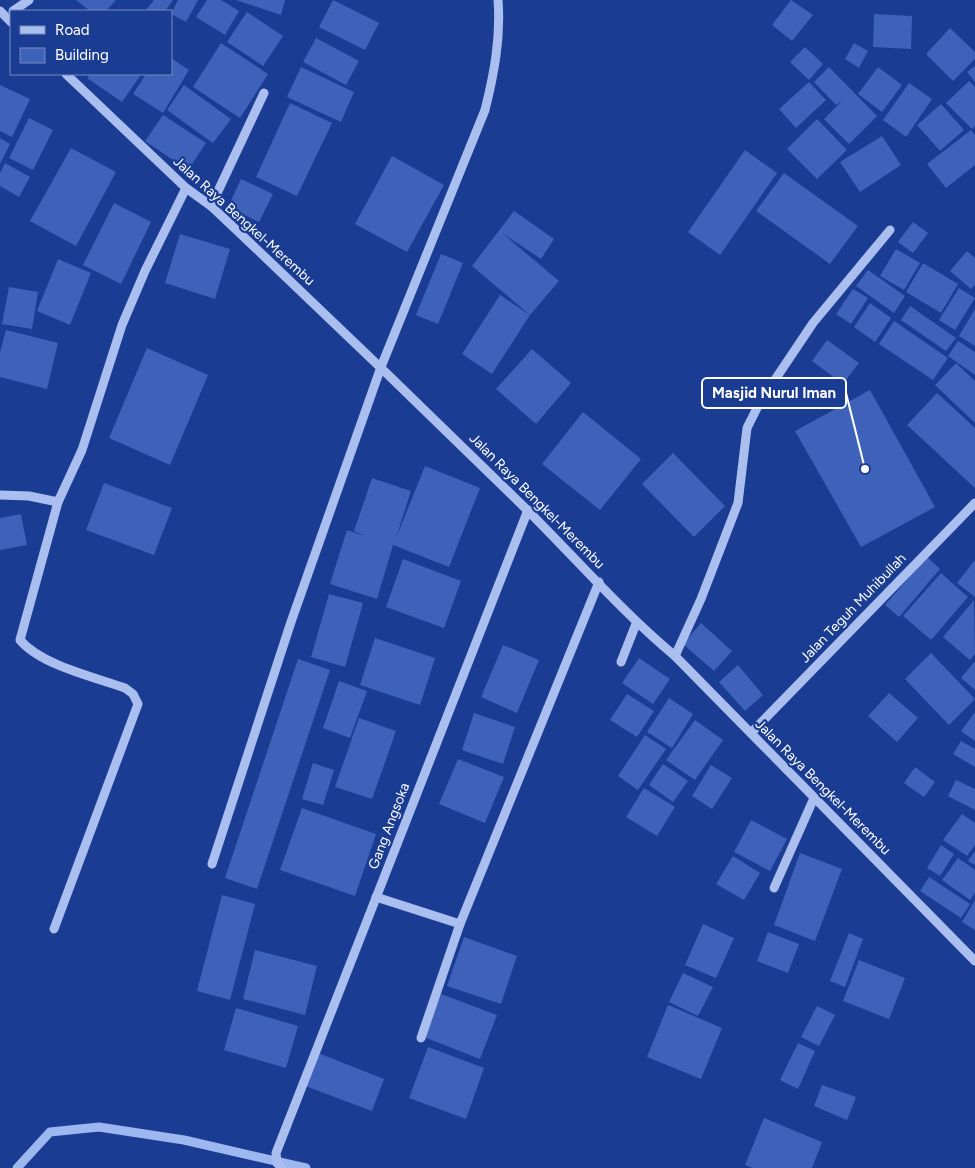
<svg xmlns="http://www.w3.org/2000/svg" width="975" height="1168" font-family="Figtree,sans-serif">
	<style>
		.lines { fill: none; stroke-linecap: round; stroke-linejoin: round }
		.stream { stroke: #9db7f1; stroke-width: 9 }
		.building { fill: #3e62b9 }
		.minor { stroke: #aabfef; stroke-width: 9 }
		.labels { text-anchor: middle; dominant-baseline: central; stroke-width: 4.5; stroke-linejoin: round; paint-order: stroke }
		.street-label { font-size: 14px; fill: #fff; stroke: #1a3c93 }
		.leader { fill: none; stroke: #fff; stroke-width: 2 }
		.callout-dot { fill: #fff; stroke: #1a3c93; stroke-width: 2 }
		.callout { fill: #1a3c93; stroke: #fff; stroke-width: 2 }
		.callout-label { font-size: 15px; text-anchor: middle; font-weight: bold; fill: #fff }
	</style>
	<rect width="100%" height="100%" fill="#1a3c93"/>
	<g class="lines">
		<path class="stream" d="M17,1168l33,-36 49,-5 85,13 122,28"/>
	</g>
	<g class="building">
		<path d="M76,0h40l-10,11h-16z"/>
		<path d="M154,0h19l-8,11h-20z"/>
		<path d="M178,0h20l-12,22 -15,-8z"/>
		<path d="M207,0h14l18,11 -14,24 -29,-18z"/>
		<path d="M236,0h49l-4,15z"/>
		<path d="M333,0l46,23 -14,27 -46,-23z"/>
		<path d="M791,0l22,15 -21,26 -20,-16z"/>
		<path d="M247,12l36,24 -20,30 -36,-24z"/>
		<path d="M874,14l38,2 -1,33 -38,-2z"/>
		<path d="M950,28l25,24v7l-22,22 -27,-27z"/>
		<path d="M316,38l43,23 -13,24 -43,-23z"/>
		<path d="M221,43l47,31 -28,44 -47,-31z"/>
		<path d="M854,43l14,8 -9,17 -14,-9z"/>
		<path d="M805,47l18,17 -14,16 -19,-18z"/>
		<path d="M171,58l18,12 -26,43 -30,-19 13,-20h25z"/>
		<path d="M975,66v16l-8,-10z"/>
		<path d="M301,67l53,25 -13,30 -54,-25z"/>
		<path d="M829,67l48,49 -28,28 -25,-25 19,-19 -7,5 -22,-23z"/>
		<path d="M878,67l24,18 -20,27 -24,-18z"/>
		<path d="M90,74h47l3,2 -18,26 -35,-24z"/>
		<path d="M969,81l6,6v39l-3,3 -26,-26z"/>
		<path d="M809,82l17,18 -30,28 -17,-19z"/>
		<path d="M909,83l23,16 -26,38 -23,-17z"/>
		<path d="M0,85l30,14 -18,38 -12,-6z"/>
		<path d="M184,85l47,34 -18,24 -46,-33z"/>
		<path d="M290,103l42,20 -35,73 -41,-19z"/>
		<path d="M941,104l23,26 -24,21 -23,-26z"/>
		<path d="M163,115l43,28 -18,27 -43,-29z"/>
		<path d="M29,118l24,12 -20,40 -24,-12z"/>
		<path d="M817,119l30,31 -30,29 -30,-30z"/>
		<path d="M971,130l4,5v30l-29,23 -19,-24z"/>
		<path d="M882,136l19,29 -41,27 -20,-30z"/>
		<path d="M0,138l10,6 -10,20z"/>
		<path d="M71,148l45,24 -40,74 -46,-25z"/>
		<path d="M745,150l32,23 -57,82 -32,-23z"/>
		<path d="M392,156l52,29 -37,67 -52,-28z"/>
		<path d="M5,163l25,14 -11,20 -19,-11v-13z"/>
		<path d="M784,173l74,53 -28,38 -74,-53z"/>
		<path d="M241,179l32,15 -14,28 -31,-15z"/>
		<path d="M114,203l37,19 -30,62 -38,-19z"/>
		<path d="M514,211l40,28 -13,20 -39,-26 57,48 -29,34 -58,-49z"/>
		<path d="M913,222l15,11 -15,20 -15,-11z"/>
		<path d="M180,234l50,15 -15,50 -50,-16z"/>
		<path d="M896,249l24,14 -16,27 -24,-14z"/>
		<path d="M967,251l8,7v27l-4,4 -21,-18z"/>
		<path d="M441,254l22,9 -25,61 -22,-9z"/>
		<path d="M58,259l33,14 -21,52 -33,-14z"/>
		<path d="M923,263l35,21 -17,29 -35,-21z"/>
		<path d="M868,270l37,26 -11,17 -38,-27z"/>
		<path d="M9,287l29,5 -6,37 -30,-5z"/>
		<path d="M959,288l16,10 -20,32 -16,-10z"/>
		<path d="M853,289l15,9 -17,26 -15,-10z"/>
		<path d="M500,295l30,20 -38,59 -30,-20z"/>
		<path d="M870,303l21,15 -16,24 -21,-15z"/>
		<path d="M910,306l46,32 -10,13 -45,-31z"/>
		<path d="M975,309v37l-16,-10z"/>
		<path d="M894,321l54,37 -15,22 -54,-36z"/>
		<path d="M6,330l52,13 -11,46 -47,-12v-25z"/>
		<path d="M827,340l32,23 -16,21 -31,-23z"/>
		<path d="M958,341l17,11v23l-27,-19z"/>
		<path d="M147,348l61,27 -38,90 -61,-27z"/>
		<path d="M532,349l39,34 -35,41 -40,-35z"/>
		<path d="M956,363l19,18v42l-40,-38z"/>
		<path d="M870,390l65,117 -74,40 -66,-116z"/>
		<path d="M937,393l38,35v60l-68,-63z"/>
		<path d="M583,412l58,47 -41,51 -58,-46z"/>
		<path d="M673,453l52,53 -31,31 -52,-53z"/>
		<path d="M425,466l55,22 -31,79 -56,-22 -16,54 -47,-15 17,-54 18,6 -11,-5 18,-53 39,13 -15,47z"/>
		<path d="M104,483l68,25 -18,47 -68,-25z"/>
		<path d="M21,514l6,31 -27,5v-32z"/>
		<path d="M927,557l13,12 -41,48 -14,-12z"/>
		<path d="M403,559l58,22 -17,47 -58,-21z"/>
		<path d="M975,560v37l-18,-14z"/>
		<path d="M941,573l27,24 -37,43 -28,-24z"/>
		<path d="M329,594l34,9 -18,64 -34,-10z"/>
		<path d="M974,600l1,54 -5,6 -27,-23z"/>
		<path d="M701,623l31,28 -18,20 -31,-27z"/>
		<path d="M375,638l60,20 -15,47 -60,-20z"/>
		<path d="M503,645l36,15 -22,53 -36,-16z"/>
		<path d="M931,653l44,46 -26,26 -44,-46z"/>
		<path d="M639,658l31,21 -17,25 -31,-21z"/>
		<path d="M298,659l32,11 -73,219 -32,-11z"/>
		<path d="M974,662l1,1v27l-14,-12z"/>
		<path d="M738,665l25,30 -18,16 -26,-29z"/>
		<path d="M339,681l28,10 -17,47 -27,-10z"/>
		<path d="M889,693l29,25 -21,24 -29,-26z"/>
		<path d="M627,694l27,17 -17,26 -27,-17z"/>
		<path d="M669,698l24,16 -21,34 -25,-16z"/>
		<path d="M975,712v29l-14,-10z"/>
		<path d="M474,713l41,14 -12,37 -41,-14z"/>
		<path d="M359,718l37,13 -24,68 -37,-12z"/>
		<path d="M695,720l28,20 -28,40 -29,-20z"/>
		<path d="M645,735l21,14 -28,41 -20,-14z"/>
		<path d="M961,741l14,8v18l-22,-13z"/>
		<path d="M458,759l46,18 -19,46 -46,-19z"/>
		<path d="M313,763l21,7 -11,35 -21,-6z"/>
		<path d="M663,764l25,17 -15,21 -24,-17z"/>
		<path d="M711,765l21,13 -20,31 -20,-13z"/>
		<path d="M915,767l20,15 -11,15 -20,-14z"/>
		<path d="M956,780l19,9v21l-27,-14z"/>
		<path d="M644,788l31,19 -18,29 -31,-19z"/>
		<path d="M302,808l74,26 -21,62 -75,-26z"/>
		<path d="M962,814l13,9v22l-8,11 -24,-16z"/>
		<path d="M751,820l36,19 -17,32 -36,-19z"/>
		<path d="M941,845l13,9 -14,22 -13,-8z"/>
		<path d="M975,851v14l-7,-4z"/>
		<path d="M800,853l42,16 -27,72 -41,-16z"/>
		<path d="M733,856l27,17 -16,27 -28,-16z"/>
		<path d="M958,858l17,12v23l-5,7 -28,-20z"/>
		<path d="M929,877l41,27 -9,14 -41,-27z"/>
		<path d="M222,895l33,9 -25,96 -33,-9z"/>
		<path d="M975,900v30l-13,-8z"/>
		<path d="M703,924l31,14 -18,40 -31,-13z"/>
		<path d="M768,932l31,12 -11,29 -31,-12z"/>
		<path d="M849,933l14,6 -18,48 -15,-6z"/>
		<path d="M464,937l53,19 -16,48 -54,-18z"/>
		<path d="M255,950l62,16 -12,49 -62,-16z"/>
		<path d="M859,960l46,18 -16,41 -46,-18z"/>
		<path d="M683,973l30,14 -15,29 -29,-14z"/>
		<path d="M441,994l56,21 -17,44 -56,-22z"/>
		<path d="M668,1005l54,23 -21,51 -54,-22z"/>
		<path d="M817,1006l18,9 -16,31 -18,-9z"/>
		<path d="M236,1008l62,18 -12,42 -62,-18z"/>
		<path d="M798,1043l17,8 -17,38 -18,-9z"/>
		<path d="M428,1047l56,21 -18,51 -57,-21z"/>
		<path d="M318,1053l66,26 -12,32 -67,-25z"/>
		<path d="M822,1085l34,12 -9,23 -33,-14z"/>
		<path d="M764,1118l58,24 -10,26h-60l-7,-3z"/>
	</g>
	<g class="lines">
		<g class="minor">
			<path d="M0,11l11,11"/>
			<path d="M13,11l16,-11"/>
			<path d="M66,74l120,114 25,18c105,99 208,198 311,299 51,50 98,105 153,151l300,305"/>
			<path d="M211,206l53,-113"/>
			<path d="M0,495l29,1 29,6 24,-52 40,-125 23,-54 41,-83"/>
			<path d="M675,656l26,-57 37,-96 9,-75 13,-26 53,-79 77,-93"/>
			<path d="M621,662l15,-38"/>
			<path d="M751,733l224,-230"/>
			<path d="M212,864l79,-242 90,-255 104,-257c9,-36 16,-72 13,-110"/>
			<path d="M774,888l40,-90"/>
			<path d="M376,897l84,27"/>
			<path d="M54,929l84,-225 -5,-10 -8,-6c-31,-11 -84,-23 -105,-48l38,-138"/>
			<path d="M421,1038l39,-114 139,-342"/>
			<path d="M282,1168l-5,-5 -1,-10 252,-643"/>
		</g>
	</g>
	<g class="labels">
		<g class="street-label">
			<text transform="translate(244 221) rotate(42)">Jalan Raya Bengkel-Merembu</text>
			<text transform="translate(537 501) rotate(45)">Jalan Raya Bengkel-Merembu</text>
			<text transform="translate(853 608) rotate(-46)">Jalan Teguh Muhibullah</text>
			<text transform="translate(823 787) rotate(45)">Jalan Raya Bengkel-Merembu</text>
			<text transform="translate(389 826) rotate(-69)">Gang Angsoka</text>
		</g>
	</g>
	<path class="leader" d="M865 469L846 393"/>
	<circle class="callout-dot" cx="865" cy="469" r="5"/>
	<rect class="callout" x="702" y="378" width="144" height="30" rx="5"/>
	<g class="callout-label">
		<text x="774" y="398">Masjid Nurul Iman</text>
	</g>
	<rect x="10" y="10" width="162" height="65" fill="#1a3c93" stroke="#768abe"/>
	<rect x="20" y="26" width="25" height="8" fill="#aabfef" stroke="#768abe"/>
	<text x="55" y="35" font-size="15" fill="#ffffff">Road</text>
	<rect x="20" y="48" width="25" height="15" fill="#3e62b9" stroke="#768abe"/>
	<text x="55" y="60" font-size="15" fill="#ffffff">Building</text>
</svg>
